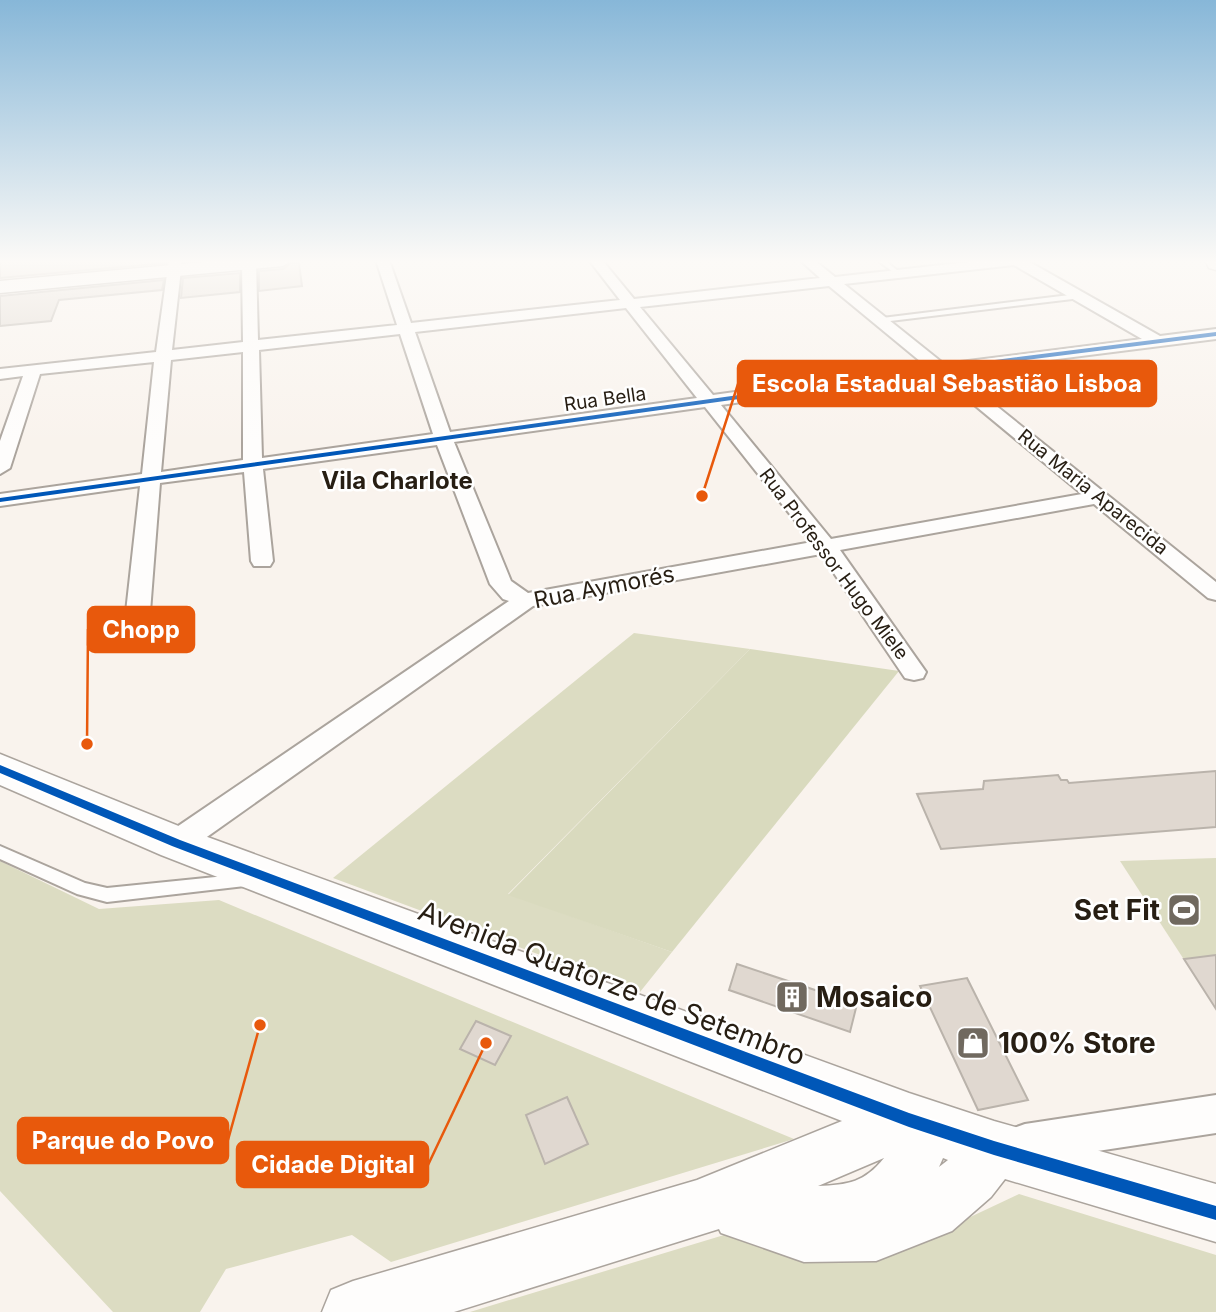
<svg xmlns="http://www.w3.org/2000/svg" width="1216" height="1312" font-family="Inter,sans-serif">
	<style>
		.green { fill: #dcdcc2 }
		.forest { fill: #d9dabe }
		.building { fill: #e0d8d0; stroke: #bab3ab; stroke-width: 2 }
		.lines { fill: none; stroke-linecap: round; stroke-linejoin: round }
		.lane-casing { stroke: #aba49d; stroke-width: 4 }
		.street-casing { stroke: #aba49d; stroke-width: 4 }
		.secondary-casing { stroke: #aba49d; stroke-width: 3 }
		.lane { fill: #fefdfc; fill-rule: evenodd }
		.street { fill: #fefdfc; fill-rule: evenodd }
		.secondary { fill: #fefdfc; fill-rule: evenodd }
		.cycleway-casing { stroke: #fff; stroke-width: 4 }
		.cycleway { fill: #0057b8; fill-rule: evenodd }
		.labels { text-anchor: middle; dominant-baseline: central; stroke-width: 5; stroke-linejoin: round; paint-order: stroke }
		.far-street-label { font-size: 19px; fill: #271e13; stroke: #fff }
		.street-label { font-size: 23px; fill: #271e13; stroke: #fff }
		.far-district-label { font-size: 24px; font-weight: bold; fill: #271e13; stroke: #fff }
		.near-poi-label { font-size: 28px; font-weight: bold; fill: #271e13; stroke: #fff; text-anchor: start }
		.near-street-label { font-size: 28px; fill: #271e13; stroke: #fff }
		.leader { fill: none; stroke: #e8590c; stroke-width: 2.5 }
		.callout-dot { fill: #e8590c; stroke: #fff; stroke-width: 2.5 }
		.callout { fill: #e8590c; stroke: #e8590c; stroke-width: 2.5 }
		.callout-label { font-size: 24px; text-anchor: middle; font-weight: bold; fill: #fff }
	</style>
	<rect width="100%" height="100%" fill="#f9f3ed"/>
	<g class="green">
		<path d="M634,633l116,16 -242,245 164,58 -32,40 -307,-114z"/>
		<path d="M1216,858v151l-96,-148z"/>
		<path d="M0,861l99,48 120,-9 575,239 -403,123 -39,-27 -126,34 -26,43h-87l-113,-121z"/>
		<path d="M1019,1194l197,61v57h-746l254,-77 86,22 84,-4z"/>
	</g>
	<path class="forest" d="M750,649l149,22 -227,281 -164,-57z"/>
	<g class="building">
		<path d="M0,260h166v3l-166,15z"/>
		<path d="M291,263h8l3,23 -43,5v-20l24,-2z"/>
		<path d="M240,273v19l-59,6 2,-20z"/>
		<path d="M164,280l-2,10 -103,10 -8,21 -51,5v-30z"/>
		<path d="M1216,771v56l-275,22 -24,-55 66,-5 1,-8 74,-6 3,5h6l2,3z"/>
		<path d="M1216,955v54l-32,-50z"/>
		<path d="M737,964l120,40 -7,28 -121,-42z"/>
		<path d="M967,978l61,122 -50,10 -58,-124z"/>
		<path d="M476,1021l35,15 -16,29 -35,-16z"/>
		<path d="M567,1097l21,47 -43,20 -19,-49z"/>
	</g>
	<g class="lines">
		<defs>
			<g id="lane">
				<path d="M877,260h7l18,14 -5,1z"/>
				<path d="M1078,294h3v4l-199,24 -4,-2 4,-2z"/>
				<path d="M0,846l85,37 22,5 138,-14 5,1 3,5 -3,5 -5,1 -138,16 -30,-8 -77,-35z"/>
			</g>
			<g id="street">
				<path d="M169,260h13l-10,90 71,-8 -1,-79 4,-3 10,3 2,77 139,-15 -21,-65h13l22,63 209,-23 -31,-40h13l32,39 186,-21 -20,-18h14l21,17 151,-17h40l134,76 56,-7v10l-262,33 262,210v18l-8,-2 -114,-94 -254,46 86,122 -3,6 -9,2 -9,-2 -84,-124 -288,52 -346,245 -11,4 -11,-4 -4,-8 4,-8 344,-234 -6,-2 -13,-15 -53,-139 -174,24 10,92 -3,5h-16l-3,-5 -7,-89 -84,11 -10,129 -4,5 -8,2 -8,-2 -4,-5 14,-126 -140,20v-12l142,-20 12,-112 -114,12 -30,94 -10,6v-33l23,-65 -23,3v-10l156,-17zM1014,265l128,74 -198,25 -100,-80zM829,286l97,80 -213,29 -73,-88zM626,308l71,90 -247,34 -35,-100zM400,334l33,100 -171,24 -3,-108zM243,352v108l-82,12 10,-112zM937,374l145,120 -251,45 -110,-134zM705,407l107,135 -284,51 -17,-12 -57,-139z"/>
				<path d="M1216,1095v38l-191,29 -14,-5 -5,-14 5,-14 14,-5z"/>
			</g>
			<g id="secondary">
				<path d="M225,260h67l-9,6 -283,27v-12z"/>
				<path d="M1205,260h11v10l-7,-2z"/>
				<path d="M0,754l191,77 718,262 85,28 222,63v58l-211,-63 -14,18 -39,34 -76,30 -72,1 -83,-29 -2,-4 -265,83h-132l9,-22 22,-9 344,-101 145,-59 -681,-266 -161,-70zM884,1158c-19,24 -36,27 -66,28zM943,1158l5,2 -9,7z"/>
			</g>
		</defs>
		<use href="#lane" class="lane-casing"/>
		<use href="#street" class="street-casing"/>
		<use href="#secondary" class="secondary-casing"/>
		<use href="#lane" class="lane"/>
		<use href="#street" class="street"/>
		<use href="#secondary" class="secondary"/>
		<defs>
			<g id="cycleway">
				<path d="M1216,332v4l-276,35 -940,131v-4l940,-131z"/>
				<path d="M0,765l180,75 729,273 85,28 222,65v14l-222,-65 -85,-28 -737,-281 -172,-73z"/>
			</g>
		</defs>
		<use href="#cycleway" class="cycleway-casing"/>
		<use href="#cycleway" class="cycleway"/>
	</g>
	<linearGradient id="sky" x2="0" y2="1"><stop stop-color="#87b7d8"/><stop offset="0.59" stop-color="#fcfaf7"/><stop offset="1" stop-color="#fcfaf7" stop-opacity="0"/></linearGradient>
	<rect width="1216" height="443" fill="url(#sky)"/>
	<defs>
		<symbol id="stadium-square" viewBox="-11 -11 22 22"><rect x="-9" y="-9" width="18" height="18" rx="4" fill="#70695f" stroke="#fff"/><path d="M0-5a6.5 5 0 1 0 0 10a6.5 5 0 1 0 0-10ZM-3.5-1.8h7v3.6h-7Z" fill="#fff"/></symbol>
		<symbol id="building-square" viewBox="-11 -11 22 22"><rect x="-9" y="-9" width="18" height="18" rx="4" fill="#70695f" stroke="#fff"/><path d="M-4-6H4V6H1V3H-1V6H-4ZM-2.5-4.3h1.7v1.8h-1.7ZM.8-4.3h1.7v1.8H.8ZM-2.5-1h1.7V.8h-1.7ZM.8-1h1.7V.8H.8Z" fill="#fff"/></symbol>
		<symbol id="shop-square" viewBox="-11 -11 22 22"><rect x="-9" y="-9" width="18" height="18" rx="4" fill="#70695f" stroke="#fff"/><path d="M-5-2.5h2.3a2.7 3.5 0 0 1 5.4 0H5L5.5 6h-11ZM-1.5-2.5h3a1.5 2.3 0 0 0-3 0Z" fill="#fff"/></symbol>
	</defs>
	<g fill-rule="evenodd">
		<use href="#stadium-square" x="1165" y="891" width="38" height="38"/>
		<use href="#building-square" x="773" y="978" width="38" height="38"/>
		<use href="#shop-square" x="954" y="1024" width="38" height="38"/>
	</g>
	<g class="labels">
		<g class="far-street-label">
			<text transform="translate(605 399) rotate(-8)">Rua Bella</text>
			<text transform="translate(1093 492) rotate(39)">Rua Maria Aparecida</text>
			<text transform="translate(834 564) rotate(53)">Rua Professor Hugo Miele</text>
		</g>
		<g class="street-label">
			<text transform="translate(604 587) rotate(-11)">Rua Aymorés</text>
		</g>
		<g class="far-district-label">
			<text x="397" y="480">Vila Charlote</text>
		</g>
		<g class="near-poi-label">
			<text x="1160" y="910" text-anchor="end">Set Fit</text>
			<text x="816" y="997">Mosaico</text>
			<text x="998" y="1043">100% Store</text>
		</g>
		<g class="near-street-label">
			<text transform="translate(612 983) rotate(21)">Avenida Quatorze de Setembro</text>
		</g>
	</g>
	<path class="leader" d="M702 496L738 384M87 744L88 629M260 1025L228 1140M486 1043L428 1165"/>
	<g class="callout-dot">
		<circle cx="702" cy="496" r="7"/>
		<circle cx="87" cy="744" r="7"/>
		<circle cx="260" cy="1025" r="7"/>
		<circle cx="486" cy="1043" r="7"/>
	</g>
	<g class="callout">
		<rect x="738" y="361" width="418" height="45" rx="7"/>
		<rect x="88" y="607" width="106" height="45" rx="7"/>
		<rect x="18" y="1118" width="210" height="45" rx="7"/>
		<rect x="237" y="1142" width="191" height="45" rx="7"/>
	</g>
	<g class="callout-label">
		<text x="947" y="392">Escola Estadual Sebastião Lisboa</text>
		<text x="141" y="638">Chopp</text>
		<text x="123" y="1149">Parque do Povo</text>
		<text x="333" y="1173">Cidade Digital</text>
	</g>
</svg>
